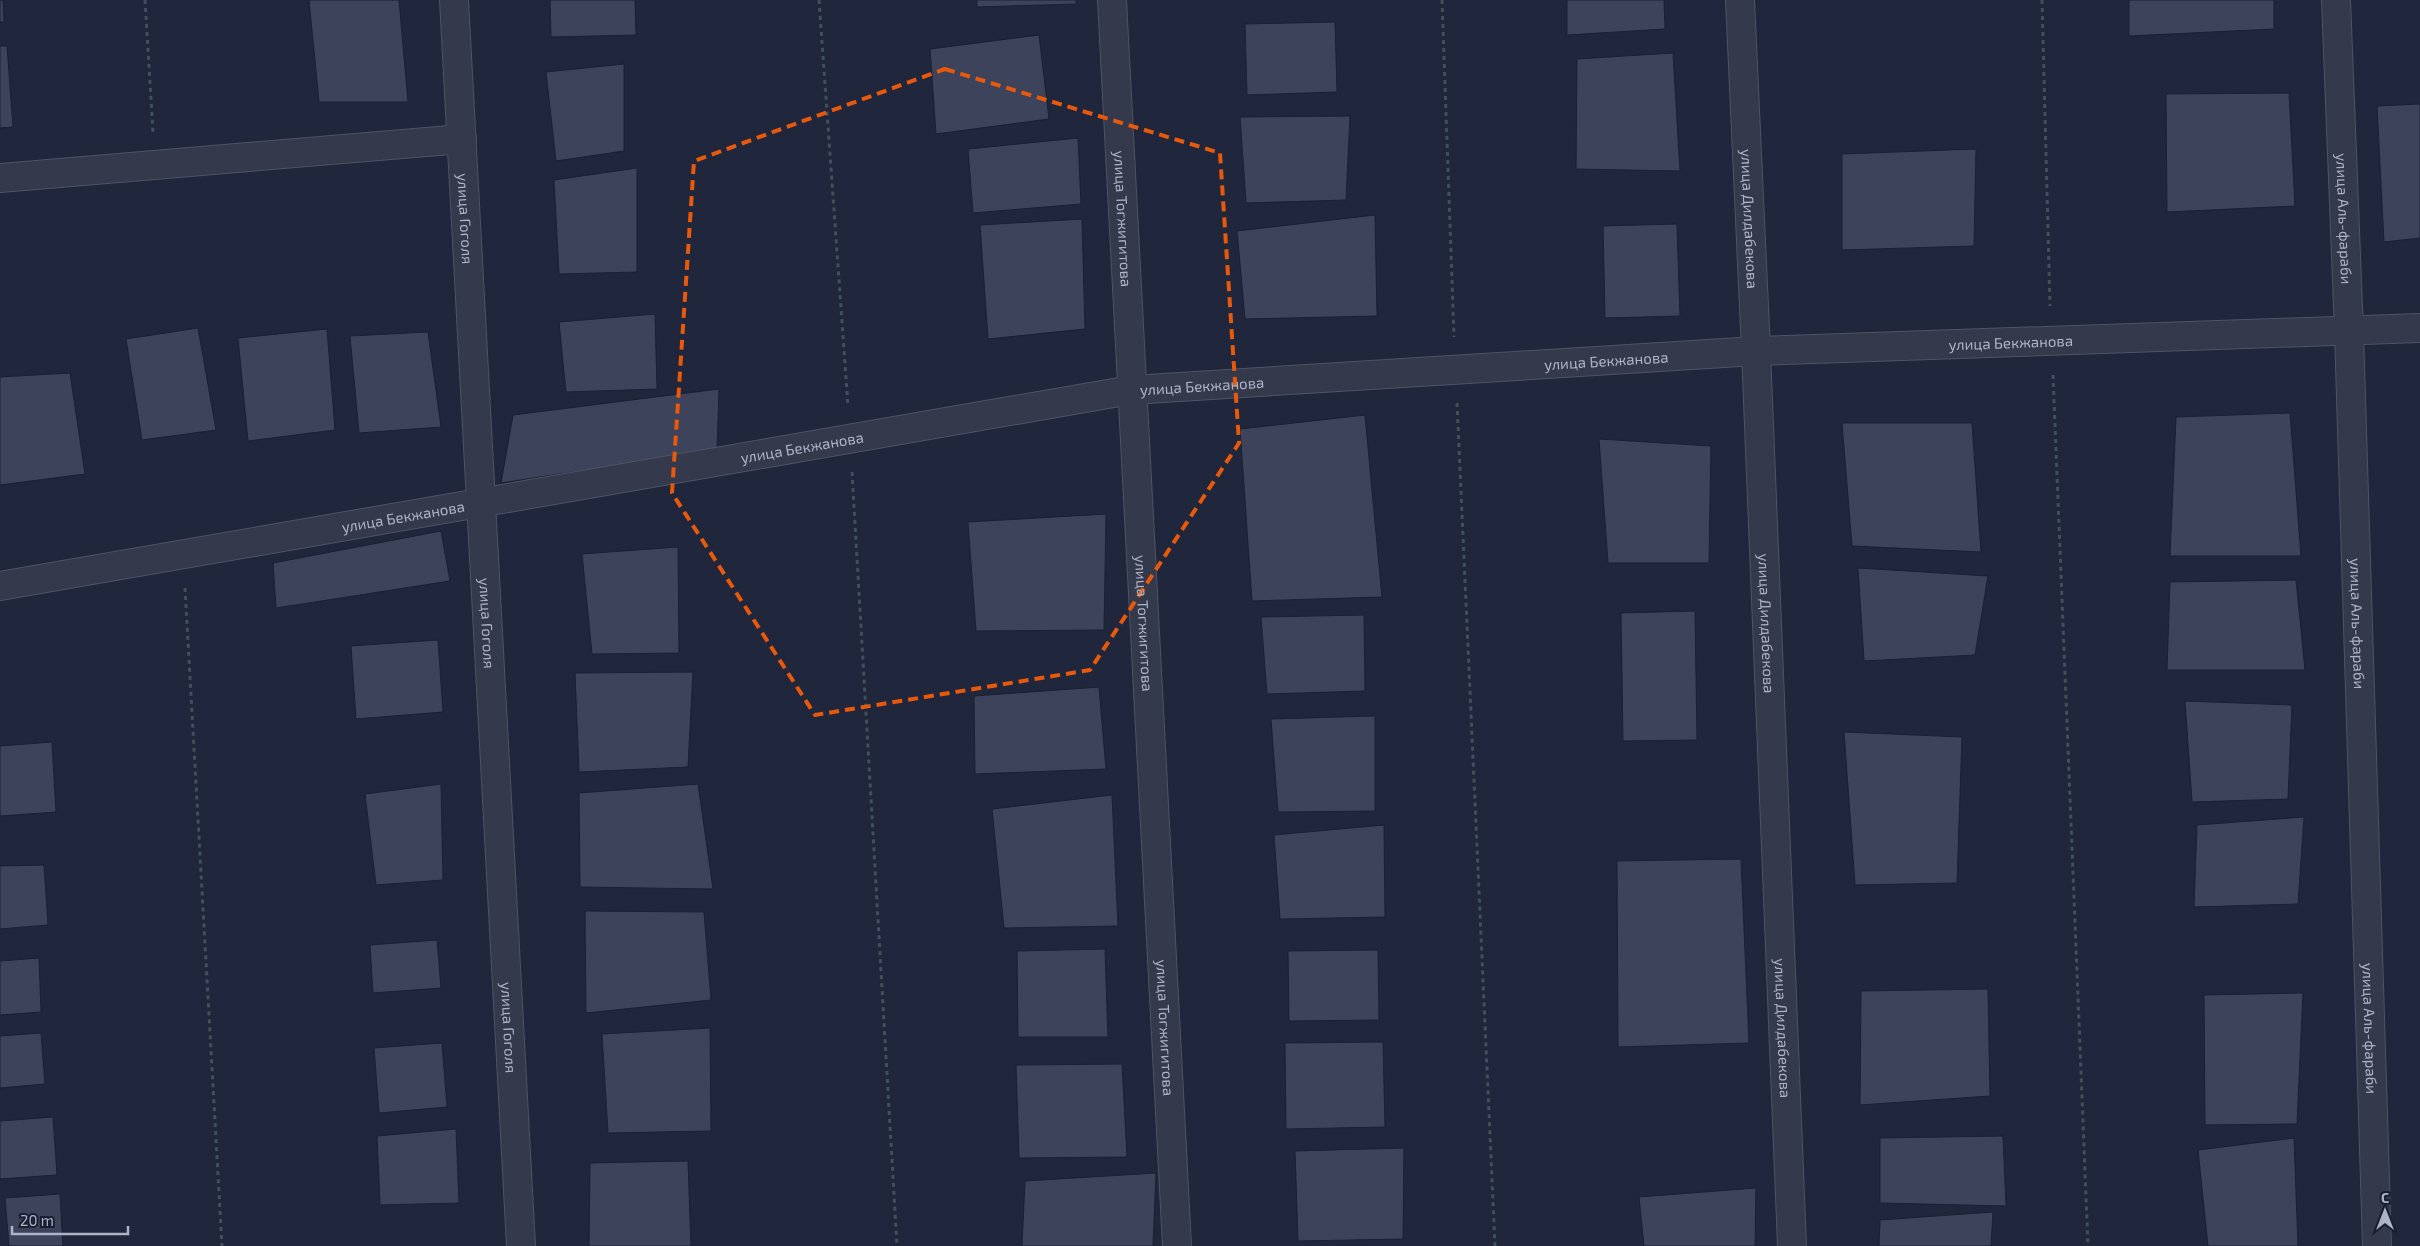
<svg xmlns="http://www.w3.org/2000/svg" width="2420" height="1246" font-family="'Exo 2',sans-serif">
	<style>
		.building { fill: #3c435b; stroke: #1b2032 }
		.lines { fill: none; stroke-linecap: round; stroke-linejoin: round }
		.minor-casing { stroke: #4f5366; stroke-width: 30 }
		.path { stroke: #405159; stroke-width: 3; stroke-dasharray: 4 4; stroke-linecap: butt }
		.minor { stroke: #34394b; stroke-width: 28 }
		.marked { fill: none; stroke: #e8590c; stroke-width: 4; stroke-dasharray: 10 6; stroke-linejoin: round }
		.labels { text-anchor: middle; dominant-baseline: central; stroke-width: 5; stroke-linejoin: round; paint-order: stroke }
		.street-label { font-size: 15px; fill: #afb3c8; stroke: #191e30 }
	</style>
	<rect width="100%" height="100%" fill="#20263b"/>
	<g class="building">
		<path d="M0,0h3l1,22h-4z"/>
		<path d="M309,0h90l9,102h-89z"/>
		<path d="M550,0h85l1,35 -85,2z"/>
		<path d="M977,0h99v4l-99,3z"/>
		<path d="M1567,0h97l1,29 -98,6z"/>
		<path d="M2129,0h145v29l-145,7z"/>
		<path d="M1335,22l2,70 -90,3 -2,-71z"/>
		<path d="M1039,35l10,84 -113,15 -6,-85z"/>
		<path d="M0,46h7l6,81 -13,1z"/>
		<path d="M1673,53l7,118 -104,-2 1,-110z"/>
		<path d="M624,64v87l-68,10 -10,-89z"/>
		<path d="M2289,93l6,113 -128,6 -1,-118z"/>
		<path d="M2420,104v134l-36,4 -7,-136z"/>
		<path d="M1350,116l-4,84 -100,3 -6,-86z"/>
		<path d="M1078,138l3,66 -108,9 -5,-64z"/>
		<path d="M1976,149l-2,97 -132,4v-96z"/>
		<path d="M637,168v104l-78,2 -5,-94z"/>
		<path d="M1375,215l2,101 -132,3 -8,-88z"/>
		<path d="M1082,219l3,110 -97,10 -8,-114z"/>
		<path d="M1677,224l3,92 -75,2 -2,-92z"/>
		<path d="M655,314l2,75 -91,3 -7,-70z"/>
		<path d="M198,328l18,102 -74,10 -16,-101z"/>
		<path d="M327,329l8,101 -87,11 -10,-103z"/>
		<path d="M428,332l13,95 -82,6 -9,-97z"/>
		<path d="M70,373l15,101 -85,11v-108z"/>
		<path d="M719,389l-2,61 -216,33 12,-68z"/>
		<path d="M2290,413l11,143h-131l6,-139z"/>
		<path d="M1365,415l17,182 -130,4 -12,-172z"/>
		<path d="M1842,423h130l9,129 -129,-6z"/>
		<path d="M1599,439l112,7 -2,117h-101z"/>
		<path d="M1106,514l-2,116 -128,1 -8,-109z"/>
		<path d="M441,531l9,50 -174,27 -3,-45z"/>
		<path d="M678,547l1,106 -87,1 -10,-100z"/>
		<path d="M1858,568l130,8 -13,79 -111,6z"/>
		<path d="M2296,580l9,90h-138l3,-88z"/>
		<path d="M1695,611l2,129 -74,1 -2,-128z"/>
		<path d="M1364,615l1,76 -98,3 -6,-77z"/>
		<path d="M438,640l5,72 -87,7 -5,-73z"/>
		<path d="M693,672l-5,95 -109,5 -4,-99z"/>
		<path d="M1099,687l7,82 -131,5 -1,-78z"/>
		<path d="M2185,701l107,4 -4,94 -96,3z"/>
		<path d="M1375,716v95l-97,1 -7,-93z"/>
		<path d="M1844,732l118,5 -5,146 -102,2z"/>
		<path d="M52,742l4,70 -56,4v-70z"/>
		<path d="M441,784l2,96 -67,5 -11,-91z"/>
		<path d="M698,784l15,105 -133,-2 -1,-94z"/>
		<path d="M1112,795l6,131 -114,2 -12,-119z"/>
		<path d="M2304,817l-6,87 -104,3 3,-82z"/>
		<path d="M1384,825l1,92 -105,2 -6,-84z"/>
		<path d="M1741,859l8,184 -131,4 -1,-186z"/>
		<path d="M44,865l4,60 -48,4v-63z"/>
		<path d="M585,911l119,1 7,88 -125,13z"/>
		<path d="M437,940l4,48 -68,5 -3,-48z"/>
		<path d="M1105,949l3,88h-90l-1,-86z"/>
		<path d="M1378,950l1,70 -90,1 -1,-70z"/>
		<path d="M39,958l2,54 -41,3v-54z"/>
		<path d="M1988,989l2,107 -130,9 1,-114z"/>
		<path d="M2303,993l-6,131 -92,1 -1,-130z"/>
		<path d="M710,1028l1,103 -103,2 -6,-99z"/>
		<path d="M41,1033l4,51 -45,4v-52z"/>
		<path d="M1383,1042l2,85 -99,2 -1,-86z"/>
		<path d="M442,1043l5,64 -68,6 -5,-65z"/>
		<path d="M1122,1064l5,93 -108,1 -3,-93z"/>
		<path d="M53,1117l4,58 -57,4v-58z"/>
		<path d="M456,1129l3,74 -79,2 -3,-69z"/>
		<path d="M2003,1136l3,70 -126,-3v-65z"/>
		<path d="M2294,1138l4,108h-90l-10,-96z"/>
		<path d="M1404,1148l-1,91 -105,2 -3,-90z"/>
		<path d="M688,1161l3,85h-102l1,-83z"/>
		<path d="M1156,1173l-3,73h-131l3,-65z"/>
		<path d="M1756,1188l-1,58h-111l-5,-49z"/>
		<path d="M60,1194l3,52h-54l-4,-48z"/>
		<path d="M1993,1212l-2,34h-112l1,-26z"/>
	</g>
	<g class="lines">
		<defs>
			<g id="minor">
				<path id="s1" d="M454,0l67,1246"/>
				<path id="s2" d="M1112,0l65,1246"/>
				<path id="s3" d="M1740,0l16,351 36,895"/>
				<path id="s4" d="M2336,0l13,332 28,914"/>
				<path d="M0,178l462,-39"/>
				<path id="s5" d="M0,586l1131,-196 625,-39 664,-23"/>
			</g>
		</defs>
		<use href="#minor" class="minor-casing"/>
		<g class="path">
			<path d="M145,0l8,132"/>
			<path d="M819,0l29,406"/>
			<path d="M1442,0l12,337"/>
			<path d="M2042,0l8,306"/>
			<path d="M2053,375l35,871"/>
			<path d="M1457,403l38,843"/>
			<path d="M852,472l45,774"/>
			<path d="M185,588l37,658"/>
		</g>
		<use href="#minor" class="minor"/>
	</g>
	<path class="marked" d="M945,69l275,84 19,290 -149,227 -275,45 -143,-222 22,-332z"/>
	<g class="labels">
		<g class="street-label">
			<text stroke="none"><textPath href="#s3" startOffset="219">улица Дилдабекова</textPath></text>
			<text stroke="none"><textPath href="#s4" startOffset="219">улица Аль-фараби</textPath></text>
			<text stroke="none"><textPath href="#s1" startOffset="219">улица Гоголя</textPath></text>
			<text stroke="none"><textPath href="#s2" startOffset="219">улица Тогжигитова</textPath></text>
			<text stroke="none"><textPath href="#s5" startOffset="2029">улица Бекжанова</textPath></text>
			<text stroke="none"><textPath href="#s5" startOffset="1624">улица Бекжанова</textPath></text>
			<text stroke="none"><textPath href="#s5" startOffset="1219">улица Бекжанова</textPath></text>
			<text stroke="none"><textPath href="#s5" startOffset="814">улица Бекжанова</textPath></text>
			<text stroke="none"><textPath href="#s5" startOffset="409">улица Бекжанова</textPath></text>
			<text stroke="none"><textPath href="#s1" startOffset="624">улица Гоголя</textPath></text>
			<text stroke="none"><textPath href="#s2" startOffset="624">улица Тогжигитова</textPath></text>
			<text stroke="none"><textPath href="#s3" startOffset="624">улица Дилдабекова</textPath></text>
			<text stroke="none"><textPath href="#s4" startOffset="624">улица Аль-фараби</textPath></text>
			<text stroke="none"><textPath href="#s1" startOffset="1029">улица Гоголя</textPath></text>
			<text stroke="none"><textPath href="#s2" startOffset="1029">улица Тогжигитова</textPath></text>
			<text stroke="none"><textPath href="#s3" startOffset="1029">улица Дилдабекова</textPath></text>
			<text stroke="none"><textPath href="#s4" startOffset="1029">улица Аль-фараби</textPath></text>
		</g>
	</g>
	<g transform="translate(2385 1211)" stroke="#191e30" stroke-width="4" paint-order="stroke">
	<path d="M0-4L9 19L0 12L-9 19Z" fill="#afb3c8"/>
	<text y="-8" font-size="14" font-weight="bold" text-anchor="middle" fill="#afb3c8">С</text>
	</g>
	<path d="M12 1226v8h116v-8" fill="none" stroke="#afb3c8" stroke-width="2.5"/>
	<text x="20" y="1226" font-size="15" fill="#afb3c8" stroke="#191e30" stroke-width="4" paint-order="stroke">20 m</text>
</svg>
